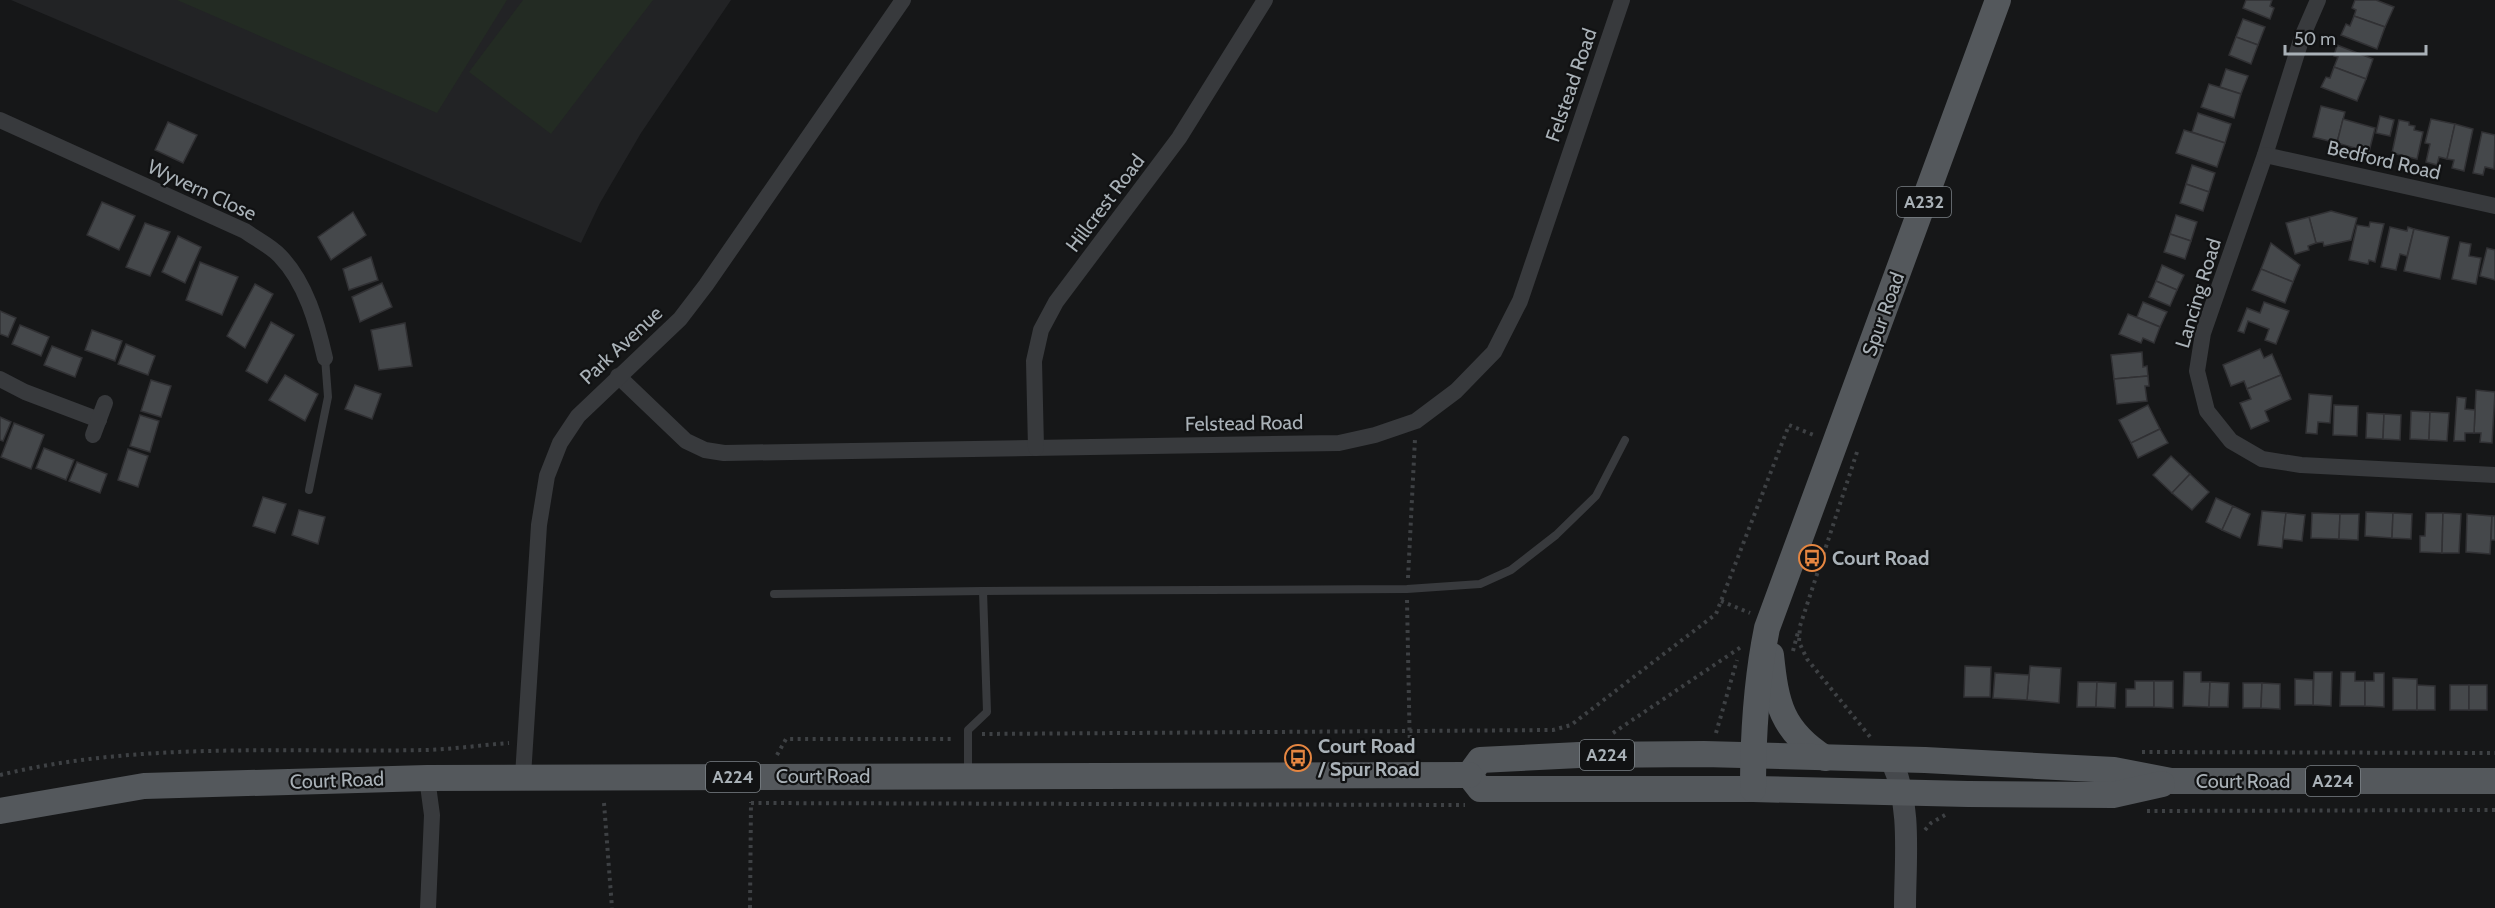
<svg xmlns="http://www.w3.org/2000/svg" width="2495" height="908" font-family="Cabin,sans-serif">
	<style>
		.built { fill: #222325 }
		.green { fill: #232b23 }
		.building { fill: #45484b; stroke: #313134; stroke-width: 1.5 }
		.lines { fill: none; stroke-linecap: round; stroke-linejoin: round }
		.path { stroke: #3e4144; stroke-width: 4; stroke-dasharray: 3 4.5; stroke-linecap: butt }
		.lane { stroke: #383a3d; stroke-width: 8 }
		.street { stroke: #383a3d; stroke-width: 16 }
		.secondary { stroke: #46494d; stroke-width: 22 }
		.primary { stroke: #54585c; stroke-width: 26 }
		.labels { text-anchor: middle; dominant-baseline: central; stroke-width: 4.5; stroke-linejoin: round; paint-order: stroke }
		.shield { fill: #111213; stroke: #7b8186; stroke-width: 1.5 }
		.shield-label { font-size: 18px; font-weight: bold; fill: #a9b1b7 }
		.street-label { font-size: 20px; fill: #a9b1b7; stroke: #111213 }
		.poi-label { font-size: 20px; font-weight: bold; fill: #a9b1b7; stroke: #111213; text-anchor: start }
	</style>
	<rect width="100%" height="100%" fill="#161718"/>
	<path class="built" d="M11,0h720l-90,133 -41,70 -19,40z"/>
	<g class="green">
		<path d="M177,0h330l-70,113z"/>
		<path d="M523,0h130l-102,134 -82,-62z"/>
	</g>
	<g class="building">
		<path d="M2246,0h26l-2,6 4,2 -4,11 -27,-11z"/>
		<path d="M2355,0h21l18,7 -9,20 -31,-11 2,-6 -4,-2z"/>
		<path d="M2354,16l31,11 -8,22 -36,-14 5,-11 4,2z"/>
		<path d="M2243,19l22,8 -7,18 -22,-8z"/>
		<path d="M2236,37l22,8 -7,19 -22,-9z"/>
		<path d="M2337,45l36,14 -7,20 -32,-12 4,-10 -4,-1z"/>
		<path d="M2334,67l32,12 -9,22 -36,-14 5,-10 4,1z"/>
		<path d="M2226,69l22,7 -7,18 -21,-7z"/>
		<path d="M2209,84l32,10 -7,24 -33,-11z"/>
		<path d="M2321,106l24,6 -8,31 -24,-6z"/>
		<path d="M2198,113l33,11 -6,19 -33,-11z"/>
		<path d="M2380,116l14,4 -4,16 -14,-3z"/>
		<path d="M2343,119l32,9 -6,24 -32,-9z"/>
		<path d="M2431,119l24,5 -8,35 -8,-2 -2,8 -11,-3 4,-18 -5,-1z"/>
		<path d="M2399,120l10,2v3l6,1 -1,4 9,2 -6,27 -25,-6z"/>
		<path d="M168,122l29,13 -14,28 -28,-13z"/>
		<path d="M2455,124l18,5 -9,42 -12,-3 2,-8 -7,-1z"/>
		<path d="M2184,130l41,13 -8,24 -41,-14z"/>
		<path d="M2482,132l13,3 -1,34 -9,-2 -2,8 -10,-2z"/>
		<path d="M2192,165l23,8 -6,19 -23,-8z"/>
		<path d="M2186,184l23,8 -6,19 -23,-8z"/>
		<path d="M102,202l33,14 -16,34 -32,-15z"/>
		<path d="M2331,211l26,7 -6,22 -27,6 -1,-4 -7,1 -7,-26z"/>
		<path d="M353,212l13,23 -35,25 -13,-23z"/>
		<path d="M2176,215l21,7 -6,19 -21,-7z"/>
		<path d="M2309,217l7,26 -8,3 1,4 -14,4 -9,-31z"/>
		<path d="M2370,222l14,2 -9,38 -6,-2 -1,4 -19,-4 8,-35 12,2z"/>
		<path d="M145,223l25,9 -20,44 -24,-9z"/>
		<path d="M2390,227l17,4 1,-4 6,2 -7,27 -7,-2 -4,16 -15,-3z"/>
		<path d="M2414,229l35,8 -9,42 -36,-8z"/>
		<path d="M2170,234l21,7 -6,18 -21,-7z"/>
		<path d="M178,236l23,11 -16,36 -23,-11z"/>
		<path d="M2460,242l11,2 -2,12 12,2 -5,26 -24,-5z"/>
		<path d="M2271,243l29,22 -7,17 -32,-13z"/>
		<path d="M2487,248l8,2v30l-15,-4z"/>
		<path d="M371,257l7,23 -29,10 -6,-21z"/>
		<path d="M200,262l38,15 -16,38 -36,-15z"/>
		<path d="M2162,265l22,10 -7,15 -21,-9z"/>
		<path d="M2261,269l32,13 -8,21 -33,-13z"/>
		<path d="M2156,281l21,9 -7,16 -21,-9z"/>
		<path d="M382,283l10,24 -32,15 -8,-25z"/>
		<path d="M255,284l18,10 -28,54 -18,-12z"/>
		<path d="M2143,302l24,10 -7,15 -23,-10z"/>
		<path d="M2264,302l25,9 -13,33 -11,-4 4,-11 -21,-8 -4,12 -6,-2 9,-23 13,5z"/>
		<path d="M0,311l16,7 -8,19 -8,-3z"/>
		<path d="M2128,314l32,13 -6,16 -11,-5 -2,5 -22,-9z"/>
		<path d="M271,322l23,13 -27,48 -21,-12z"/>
		<path d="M405,323l7,43 -33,4 -8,-40z"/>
		<path d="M20,325l29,12 -8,19 -29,-12z"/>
		<path d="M92,330l30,11 -7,20 -30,-11z"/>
		<path d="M126,344l29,12 -7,19 -30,-11z"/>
		<path d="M52,346l30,12 -7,19 -31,-12z"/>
		<path d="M2260,349l4,9 8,-4 9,21 -34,14 -3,-8 -13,5 -8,-21z"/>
		<path d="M2142,352l1,15 4,-1 1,10 -34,3 -3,-24z"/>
		<path d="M285,375l33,19 -13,27 -36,-21z"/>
		<path d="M2281,375l10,24 -26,12 4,10 -18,8 -11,-26 11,-4 -4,-10z"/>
		<path d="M2148,376l1,10h-4l2,15 -30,3 -3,-25z"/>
		<path d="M151,380l20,6 -10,31 -20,-6z"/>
		<path d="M355,385l26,9 -9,25 -27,-10z"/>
		<path d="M2476,390l19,2 -3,51 -12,-1 1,-9h-7z"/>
		<path d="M2309,394l23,2 -2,27 -12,-1 -1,12 -11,-1z"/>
		<path d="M2457,397l9,1 -1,11 10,1 -1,23h-9v8h-11z"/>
		<path d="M2148,405l12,24 -29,14 -12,-23z"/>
		<path d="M2334,405l24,1 -1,30 -24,-1z"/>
		<path d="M2411,411l19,1 -1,28 -19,-1z"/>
		<path d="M2430,412l19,1 -2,28 -18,-1z"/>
		<path d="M2367,413l17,1 -1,25 -17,-1z"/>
		<path d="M2384,414l17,1 -1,25 -17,-1z"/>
		<path d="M140,415l19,6 -9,31 -20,-6z"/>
		<path d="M0,417l11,5 -8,19 -3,-1z"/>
		<path d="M14,423l30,12 -13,34 -30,-12z"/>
		<path d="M2160,429l8,14 -30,15 -7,-15z"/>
		<path d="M44,448l30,12 -8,20 -30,-12z"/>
		<path d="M128,449l20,7 -10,31 -20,-7z"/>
		<path d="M2171,456l19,18 -18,19 -19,-18z"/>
		<path d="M77,462l30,12 -7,19 -31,-12z"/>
		<path d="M2190,474l19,18 -17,18 -20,-17z"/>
		<path d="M263,497l23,7 -11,29 -22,-7z"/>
		<path d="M2216,498l17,8 -11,24 -16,-8z"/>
		<path d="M2233,506l17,8 -10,24 -18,-8z"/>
		<path d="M299,510l26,7 -7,27 -26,-9z"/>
		<path d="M2262,511l24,2 -4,35 -24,-3z"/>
		<path d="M2366,512l27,1 -1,25 -27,-2z"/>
		<path d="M2286,513l19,2 -3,26 -19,-2z"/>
		<path d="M2312,513l28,1 -1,25 -28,-1z"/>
		<path d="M2393,513l19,1 -1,25 -19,-1z"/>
		<path d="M2426,513h17l-1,40 -22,-1v-16h5z"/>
		<path d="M2443,513l18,1 -2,39h-17z"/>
		<path d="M2340,514h19l-1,26 -19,-1z"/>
		<path d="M2467,514l25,2 -2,38 -24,-2z"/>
		<path d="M2492,516h3v24h-4z"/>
		<path d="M1965,666l26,1 -1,30h-26z"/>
		<path d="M2030,666l31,2 -2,35 -32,-3z"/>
		<path d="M2184,672h17v10h9l-1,25 -26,-1z"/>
		<path d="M2314,672h18l-1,34 -18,-1z"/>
		<path d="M2341,672h14v9h10v25h-25z"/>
		<path d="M1995,673l34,2 -2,25 -34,-2z"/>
		<path d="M2374,673h10v34l-19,-1v-25h9z"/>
		<path d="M2393,678l24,1v31h-24z"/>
		<path d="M2295,679l18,1v25h-18z"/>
		<path d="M2135,681h19v26h-28v-18h9z"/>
		<path d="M2154,681h19v27l-19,-1z"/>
		<path d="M2078,682h19l-1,25h-19z"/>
		<path d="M2097,682l19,1 -1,25 -19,-1z"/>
		<path d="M2210,682l19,1 -1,24h-19z"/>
		<path d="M2243,683h19l-1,25h-18z"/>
		<path d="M2262,683l18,1v25l-19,-1z"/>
		<path d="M2417,685l18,1v24h-18z"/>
		<rect x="2450" y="685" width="19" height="25"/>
		<rect x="2469" y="685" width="18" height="25"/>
	</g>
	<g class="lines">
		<g class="path">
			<path d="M1857,452l-57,174 -1,16 8,17 64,79"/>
			<path d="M1408,578l7,-139"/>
			<path d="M1407,600l3,155"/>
			<path d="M1721,601l29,12"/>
			<path d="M1793,651l5,-19"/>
			<path d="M1613,733l128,-86"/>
			<path d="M1716,733l21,-73"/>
			<path d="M982,734l571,-4 18,-5 145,-111 73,-189 27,11"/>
			<path d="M2142,752l353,1"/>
			<path d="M777,755l9,-16h169"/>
			<path d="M0,775c140,-34 285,-22 427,-25 28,-1 55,-5 82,-7"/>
			<path d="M604,803l8,105"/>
			<path d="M751,803l714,2"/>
			<path d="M2147,811l348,-1"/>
			<path d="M1925,830l6,-7 14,-8"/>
			<path d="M750,908l1,-106"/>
		</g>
		<g class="lane">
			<path d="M309,490l19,-93 -3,-39"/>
			<path d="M774,594l209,-3"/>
			<path d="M968,775v-45l19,-18 -4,-121 424,-2 73,-5 31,-14 45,-35 40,-39 29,-56"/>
		</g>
		<g class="street">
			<path d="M2318,0l-16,37 -37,118 -62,178 -6,38 10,40 24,30 31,18 39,6 194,10"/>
			<path d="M0,120l245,111c11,8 26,15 35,25 26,27 37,67 45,102"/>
			<path d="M2265,155l230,51"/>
			<path d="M618,376l68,65 19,9 19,3 615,-10 36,-8 41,-14 40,-30 38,-39 26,-51 102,-301"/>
			<path d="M0,379l25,13 74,28"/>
			<path d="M93,435l12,-32"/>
			<path d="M1036,448l-2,-87 7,-31 15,-28 123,-164 86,-138"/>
			<path d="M523,776l16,-251 8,-49 13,-33 18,-27 102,-97 26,-34 197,-285"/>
			<path d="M427,778l5,37 -4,93"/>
		</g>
		<path class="secondary" d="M1881,759l11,3c20,44 13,99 13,146"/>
		<g class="primary">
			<path d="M1771,655c5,48 10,75 54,103"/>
			<path d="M1469,775l11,-15 99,-5 125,-1 221,6 189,10 57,11h324"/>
			<path d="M1469,775l11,14h273l215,5 145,1 49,-11"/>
			<path d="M1753,789c0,-55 3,-107 14,-161l231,-628"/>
			<path d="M0,811l144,-25 283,-8 1042,-3"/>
		</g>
	</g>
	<defs>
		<symbol id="bus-ring" viewBox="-11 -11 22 22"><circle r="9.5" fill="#111213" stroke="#e58641" stroke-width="1.5"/><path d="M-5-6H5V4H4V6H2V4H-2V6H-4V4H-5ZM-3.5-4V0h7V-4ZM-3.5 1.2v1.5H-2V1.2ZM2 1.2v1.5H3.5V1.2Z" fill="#e58641"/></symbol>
	</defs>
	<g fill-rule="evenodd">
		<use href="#bus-ring" x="1797" y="543" width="30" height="30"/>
		<use href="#bus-ring" x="1283" y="743" width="30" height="30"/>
	</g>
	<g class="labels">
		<g class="shield">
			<rect x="1897" y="187" width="54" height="30" rx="4.5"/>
			<rect x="1580" y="740" width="54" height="30" rx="4.5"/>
			<rect x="706" y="762" width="54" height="30" rx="4.5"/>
			<rect x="2306" y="766" width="54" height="30" rx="4.5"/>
		</g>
		<g class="shield-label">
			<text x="1924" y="202">A232</text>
			<text x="1607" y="755">A224</text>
			<text x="733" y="777">A224</text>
			<text x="2333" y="781">A224</text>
		</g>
		<g class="street-label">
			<text transform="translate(1571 85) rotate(-71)">Felstead Road</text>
			<text transform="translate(2384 160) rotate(13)">Bedford Road</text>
			<text transform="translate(202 190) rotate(25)">Wyvern Close</text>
			<text transform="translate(1105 203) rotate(-53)">Hillcrest Road</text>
			<text transform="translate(2198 293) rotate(-73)">Lancing Road</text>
			<text transform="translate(1883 314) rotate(-70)">Spur Road</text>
			<text transform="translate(621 345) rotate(-43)">Park Avenue</text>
			<text transform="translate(1244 423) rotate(-1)">Felstead Road</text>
			<text x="823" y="776">Court Road</text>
			<text transform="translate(337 780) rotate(-2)">Court Road</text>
			<text x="2243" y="781">Court Road</text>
		</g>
		<g class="poi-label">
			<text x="1832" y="558">Court Road</text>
			<text x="1318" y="746">Court Road<tspan x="1318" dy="23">/ Spur Road</tspan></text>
		</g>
	</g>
	<path d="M2285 45v9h141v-9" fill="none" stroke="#a9b1b7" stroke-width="3"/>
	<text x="2294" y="45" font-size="18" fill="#a9b1b7" stroke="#111213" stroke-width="4.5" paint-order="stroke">50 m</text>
</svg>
